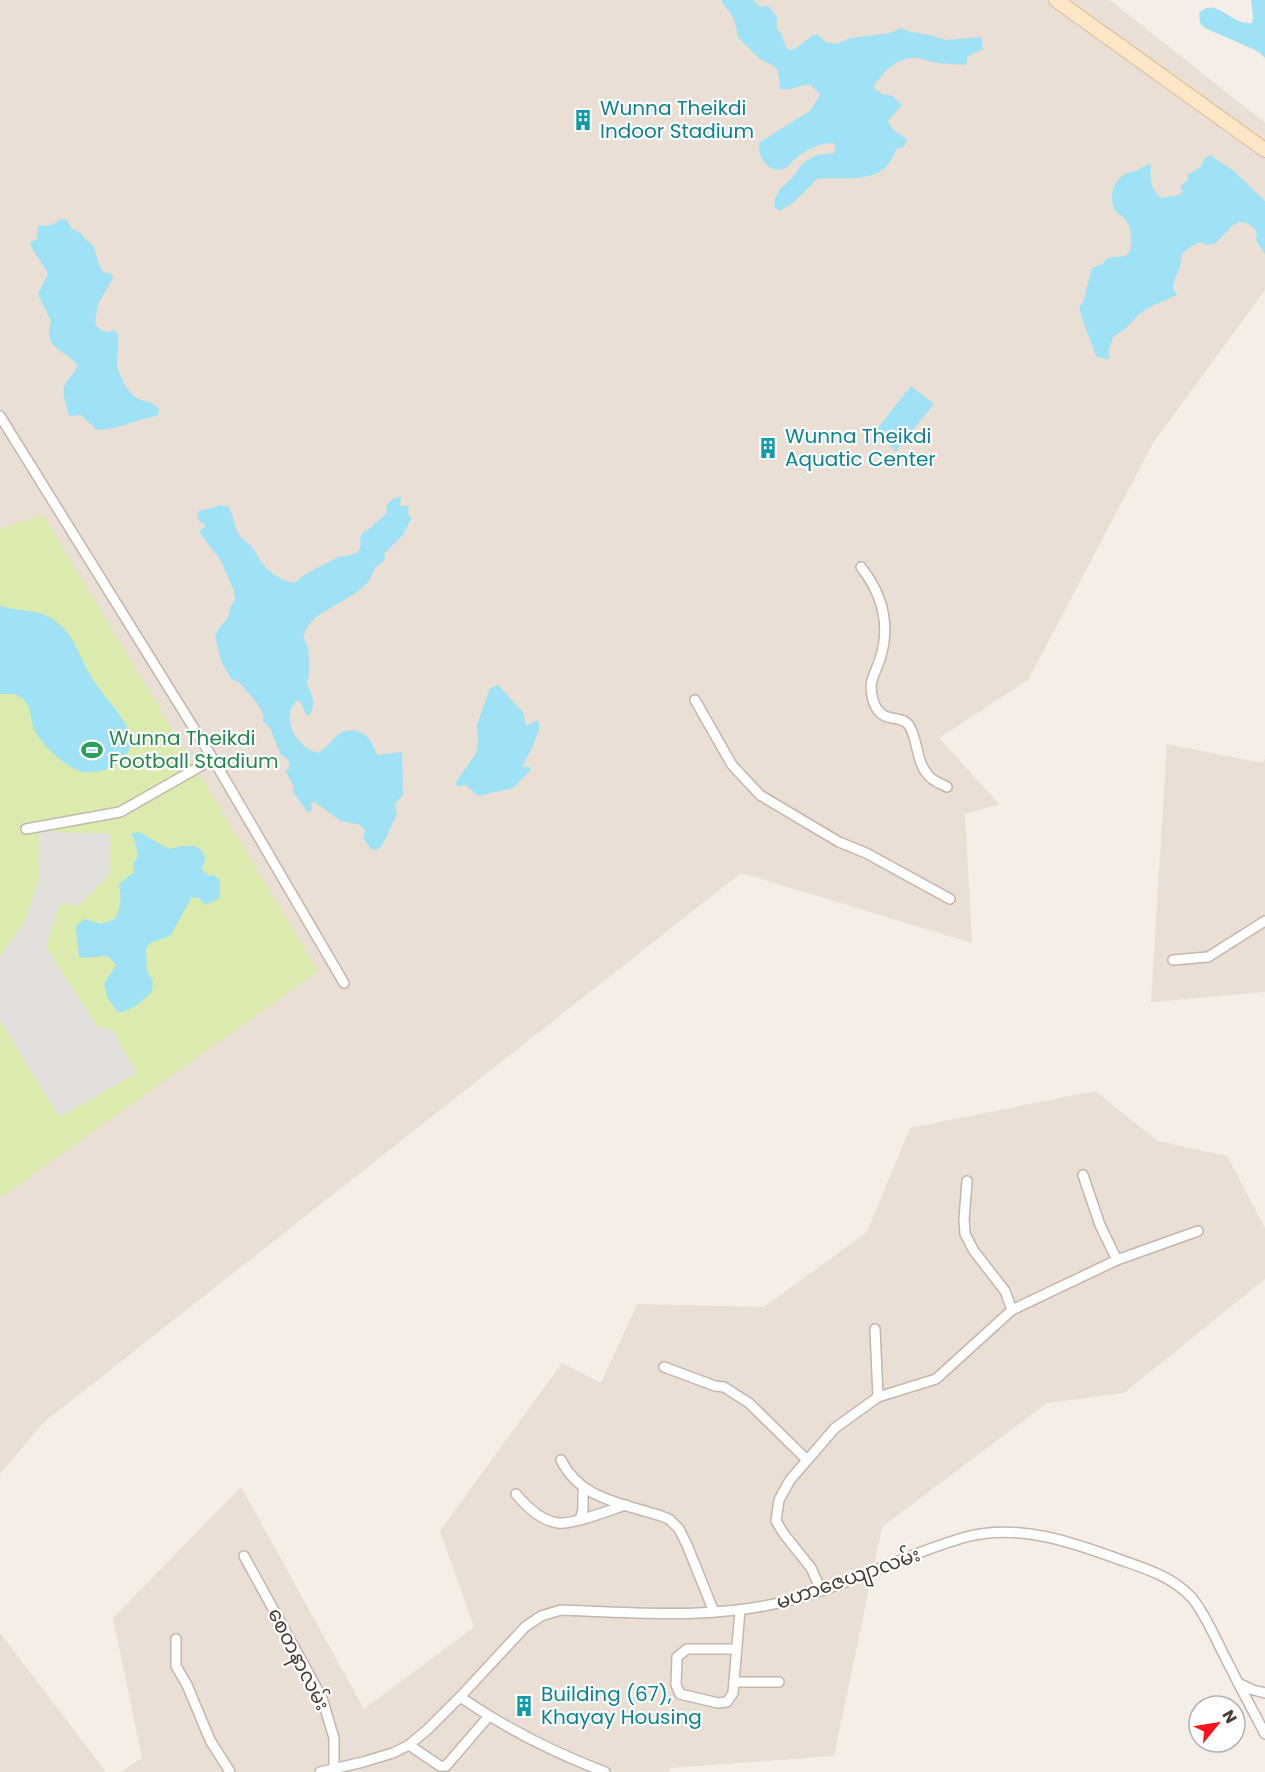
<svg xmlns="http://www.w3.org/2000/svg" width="1265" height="1772" font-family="Poppins,'Noto Sans Myanmar',sans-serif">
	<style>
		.residential { fill: #e9dfd4 }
		.pitch { fill: #dbebad }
		.parking { fill: #e2dfdc }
		.water { fill: #9fe2f5 }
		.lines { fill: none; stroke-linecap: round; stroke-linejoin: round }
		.street-casing { stroke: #c4b6ac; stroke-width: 12 }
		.secondary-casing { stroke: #dbbb96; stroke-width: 16 }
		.street { stroke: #fff; stroke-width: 9 }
		.secondary { stroke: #ffe6c6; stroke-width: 14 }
		.labels { text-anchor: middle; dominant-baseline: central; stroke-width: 4.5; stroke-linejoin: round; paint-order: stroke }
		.culture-label { font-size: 20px; fill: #0d838f; stroke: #fff; text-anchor: start }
		.leisure-label { font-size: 20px; fill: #27864d; stroke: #fff; text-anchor: start }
		.street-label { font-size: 20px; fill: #483d35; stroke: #fff }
	</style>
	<rect width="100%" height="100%" fill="#f4eee7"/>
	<g class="residential">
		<path d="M0,0h1110l155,123v167l-112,153 -125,237 -89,58 60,66 -34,10 7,129 -231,-70 -698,550 -43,51z"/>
		<path d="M1167,744l95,19 3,-4v233l-114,10z"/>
		<path d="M1095,1091l63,50 69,15 38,72v51l-141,114 -77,10 -165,124 -48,229 -163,12 -4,4h-546l21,-14 -29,-140 128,-131 123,222 110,-82 -34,-96 122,-168 39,20 36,-79 127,3 103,-75 43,-104z"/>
		<path d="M0,1633l106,139h-106z"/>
	</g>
	<path class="pitch" d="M43,515l275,456 -318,227v-669z"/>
	<path class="parking" d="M40,831l71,3 -2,41 -30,31 -19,-3 -14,44 51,79 16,5 24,42 -78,44 -59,-97v-64l24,-33 14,-41z"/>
	<g class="water">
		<path d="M721,0h32l7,7 8,-1 9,11v12l4,5 6,15 5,1c10,-4 17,-14 25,-16l9,8 10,2 15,-6 39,-5 11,-5 9,4 21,3 14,5 36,-3 2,12 -15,7 -2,9c-11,-1 -23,-1 -34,-3 -4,-1 -9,-3 -13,-4 -21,-3 -36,14 -46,29l9,7 11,2 9,9 -14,16c3,9 11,13 19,18l-3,8 -7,2c-3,4 -5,9 -7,13 -16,23 -50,14 -73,17l-23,23 -14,9 -6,-4 1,-9 5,-9 13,-12 10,-14 14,-8 17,-2 2,-7 -3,-3c-13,-1 -30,8 -39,17 -3,3 -7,8 -11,9 -16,5 -27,-15 -23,-27l50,-31 10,-16 -9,-10c-11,-2 -16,6 -31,4l-2,-18 -4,-5 -14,-7 -22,-22 -4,-18z"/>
		<path d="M1251,0h14v58l-5,-5 -7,-4 -48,-21 -5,-5 -1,-10c12,-12 22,-2 34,5 6,4 12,5 19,5l1,-6z"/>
		<path d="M1210,155l25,17 30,29v53l-9,-14 1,-6 -2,-5 -8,-6 -9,-1 -8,6 -15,16 -8,1 -6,-3c-6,2 -12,5 -17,10 -4,5 -3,9 -4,15 -3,10 -12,18 -3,28l-25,11 -13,8 -14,15 -12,8 -5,16 2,5 -4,1 -10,-3 -13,-35 -4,-14 4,-5 9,-34 10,-4 6,-6 16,-2 5,-3c4,-8 3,-28 -5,-35 -4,-4 -8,-5 -10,-10 -5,-12 -1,-26 11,-34 3,-2 9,-2 13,-4 5,-3 7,-5 13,-6 -1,14 -1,25 10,34l18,-3 4,-3 -3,-6 9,-6 -2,-5c8,-5 15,-6 17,-16z"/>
		<path d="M61,219l6,1 5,9 9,4c2,8 10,7 13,15 3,8 4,17 9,24l9,2 1,4 -15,26 -3,20c6,7 10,10 19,6l4,5c1,10 -1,19 -1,29 1,9 10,27 18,33 9,6 15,2 25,13l-3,6c-20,3 -39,14 -60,14l-16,-15 -10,1 -3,-2c-1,-10 -7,-20 -3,-29 3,-8 11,-11 12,-21 -16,-16 -34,-16 -26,-43l-13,-27 10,-20c-5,-11 -15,-21 -18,-32l8,-3 -1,-3 1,-10 14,-1z"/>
		<path d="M911,386l23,18 -38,47 -22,-18z"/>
		<path d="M401,496l-1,10h9l-1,6 3,7 -8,16 -19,19 1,6 -10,8 -6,13 -13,12 -39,23c-5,5 -13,14 -13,20 -1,4 2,6 3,9 3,7 3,32 0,38 5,12 10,21 2,33l-3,-2 -6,-13 -3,-1c-18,19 0,47 21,53 14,-8 20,-27 38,-22 5,1 9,3 12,7 5,5 6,11 9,17l25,-3 1,43 -8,9 2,10 -12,26 -5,8 -5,2 -4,-1 -8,-11 2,-8 -5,-5 -19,-4 -28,-20 -2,3 1,6 -4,3 -15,-21v-7l-8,-15 4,-1c1,-7 -1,-11 -8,-14l-11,-27 -7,-7v-7l-6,-11 -18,-21 -8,-3 -10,-18 -6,-25 4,-8 9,-10 2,-10 5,-9 -1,-8 -13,-30 -21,-28v-3l5,-3v-3l-6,-3 -2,-9 24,-7 8,2c5,9 4,14 7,22 3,8 11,13 16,18 4,5 6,11 10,16 8,10 19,17 32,20l12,-9 32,-17 13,-2 7,-3 3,-7 -1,-6 2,-6 7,-4 18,-16 -1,-7 7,-7z"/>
		<path d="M0,606c16,5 34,3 49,11 24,12 31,42 44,63 15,22 31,35 40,61 -3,7 -6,15 -12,20 -11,11 -35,15 -48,7 -13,-7 -27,-20 -35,-32 -9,-11 -4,-28 -16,-38 -6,-5 -14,-4 -22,-4z"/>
		<path d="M498,685l25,27 3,14 9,-5h3l2,5 -7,20 -10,19v2h7l1,3 -18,18 -35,8 -12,-11 -9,1 -1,-4 20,-29 2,-11 -1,-17 13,-37z"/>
		<path d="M139,832l30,17c11,-2 29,-9 35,6 2,5 0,9 -3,13l8,8 5,-1 6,5v18l-15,7 -6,-7 -7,-1 -22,39 -20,7 -4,6 1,22 6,10 -1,11c-9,8 -22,21 -34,20l-10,-13 -4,-15 12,-19 -8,-9 -25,2 -4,-1 -3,-27v-4l8,-7 17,5 14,-5c6,-12 7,-22 4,-35l15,-12 -1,-8 5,-8 -3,-16 -4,-6z"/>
	</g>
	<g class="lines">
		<defs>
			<g id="street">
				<path d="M0,416l213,343 131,224"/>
				<path d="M861,567c21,27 30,58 19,92 -6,18 -13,23 -6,44 9,23 27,9 36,24 9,17 6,38 21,51 4,4 11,6 16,9"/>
				<path d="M695,700l37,65 28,30 79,47 27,11 84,46"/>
				<path d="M26,829l94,-17 93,-53"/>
				<path d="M1173,960l35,-3 57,-36"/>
				<path d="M1083,1175l17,50 17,35"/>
				<path d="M967,1181l-3,38 1,15 9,17 31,40 7,19"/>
				<path d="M875,1329l3,68"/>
				<path d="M664,1367l51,19 9,1 25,16 58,57"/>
				<path d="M561,1460c20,40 61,43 100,56l8,3 10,10 8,16 27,67"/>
				<path d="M516,1494c10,12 25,27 42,29 14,2 52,-13 68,-18"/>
				<path d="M580,1519l3,-9v-22"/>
				<path d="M244,1556l78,142 12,40v30"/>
				<path d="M821,1590l-10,-22 -27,-34 -8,-13 3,-21 11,-20 45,-52 43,-31 58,-18 76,-69 105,-50 81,-29"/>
				<path d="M176,1639v27l11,19 23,55 20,32"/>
				<path d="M737,1649h-50l-10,8 -1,28 4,9 38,9 9,-1 6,-9 7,-83"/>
				<path d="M734,1682h45"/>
				<path d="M1238,1683l15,7 12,3"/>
				<path d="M460,1697c44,30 95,56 145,75"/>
				<path d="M409,1745l31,21h6l43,-50"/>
				<path d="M320,1772l43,-10 30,-9 16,-8 19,-16 32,-32 65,-70 16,-11 20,-6c78,3 158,10 234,-11 59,-16 113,-46 171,-62 52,-14 106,5 155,23 26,9 52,17 71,38 14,17 23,40 33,59 13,26 27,52 40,77"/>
			</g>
			<path id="secondary" d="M1056,0l209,150"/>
		</defs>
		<use href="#street" class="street-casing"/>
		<use href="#secondary" class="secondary-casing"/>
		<use href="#street" class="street"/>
		<use href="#secondary" class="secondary"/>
	</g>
	<defs>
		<symbol id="building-bare" viewBox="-9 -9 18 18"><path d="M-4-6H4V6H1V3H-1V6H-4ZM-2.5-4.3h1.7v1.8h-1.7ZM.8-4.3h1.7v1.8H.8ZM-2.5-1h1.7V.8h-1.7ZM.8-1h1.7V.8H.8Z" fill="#0f9aa8" stroke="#fff" stroke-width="2.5" paint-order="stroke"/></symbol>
		<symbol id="stadium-bare" viewBox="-9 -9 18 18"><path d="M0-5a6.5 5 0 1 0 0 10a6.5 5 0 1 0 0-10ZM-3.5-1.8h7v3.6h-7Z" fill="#2e9e5b" stroke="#fff" stroke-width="2.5" paint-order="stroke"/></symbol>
	</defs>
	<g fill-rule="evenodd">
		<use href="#building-bare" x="568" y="105" width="30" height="30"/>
		<use href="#building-bare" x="753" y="433" width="30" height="30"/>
		<use href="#stadium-bare" x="77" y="735" width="30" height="30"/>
		<use href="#building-bare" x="509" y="1691" width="30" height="30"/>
	</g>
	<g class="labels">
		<g class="culture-label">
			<text x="600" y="108">Wunna Theikdi<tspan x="600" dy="23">Indoor Stadium</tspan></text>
			<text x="785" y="436">Wunna Theikdi<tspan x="785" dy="23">Aquatic Center</tspan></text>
			<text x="541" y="1694">Building (67),<tspan x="541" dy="23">Khayay Housing</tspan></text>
		</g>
		<g class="leisure-label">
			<text x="109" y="738">Wunna Theikdi<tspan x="109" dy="23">Football Stadium</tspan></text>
		</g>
		<g class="street-label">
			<text transform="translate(848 1578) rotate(-19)">မဟာဇေယျာလမ်း</text>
			<text transform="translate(299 1659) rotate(63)">စေတနာလမ်း</text>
		</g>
	</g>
	<g transform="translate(1217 1724) rotate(60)"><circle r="28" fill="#ffffff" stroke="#b6b1ae" stroke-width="1.5"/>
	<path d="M0-4.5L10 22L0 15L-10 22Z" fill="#ff131d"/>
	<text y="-9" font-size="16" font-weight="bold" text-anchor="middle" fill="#483d35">N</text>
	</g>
</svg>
